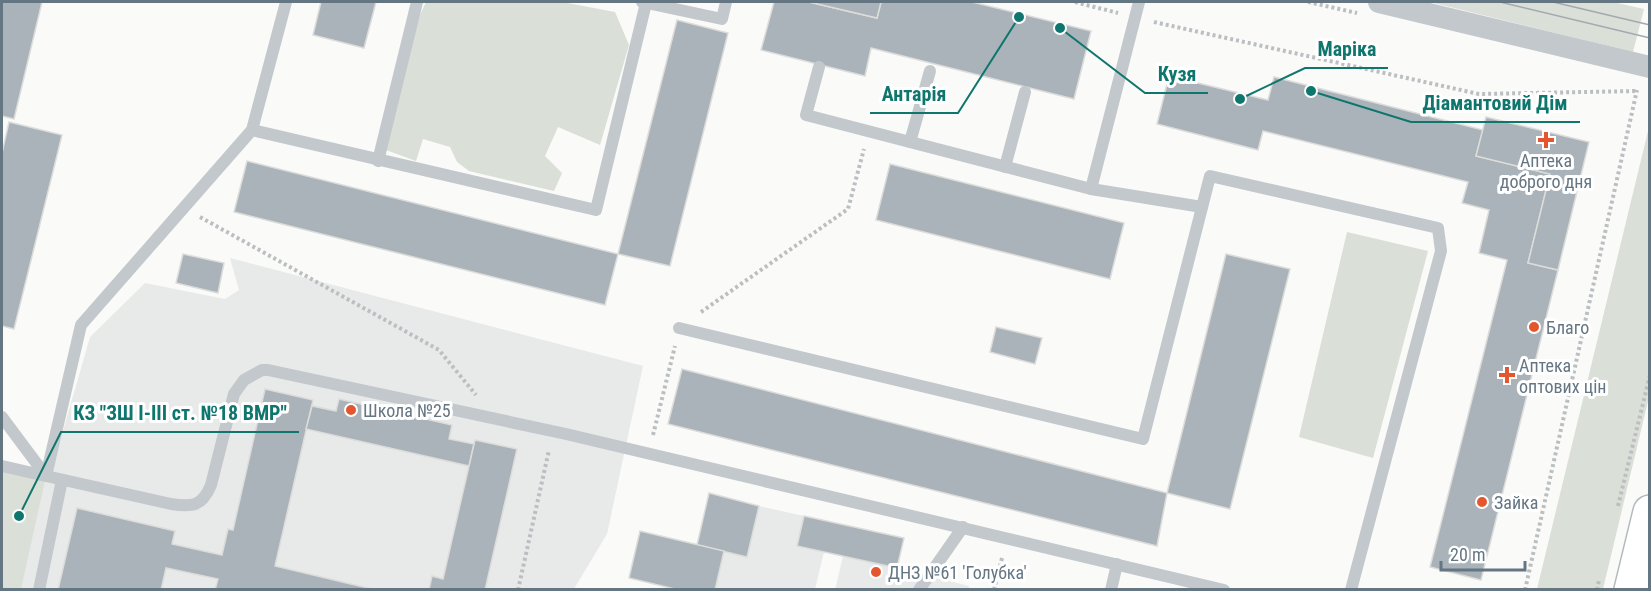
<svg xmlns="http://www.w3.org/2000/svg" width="1651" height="591" font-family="'Roboto Condensed',sans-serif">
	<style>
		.built { fill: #e8e9e9 }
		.green { fill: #dadfd7 }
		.building { fill: #aab3b9; stroke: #dcdcda; stroke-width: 1.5 }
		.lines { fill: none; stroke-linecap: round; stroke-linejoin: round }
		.secondary-casing { stroke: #b3babf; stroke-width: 36 }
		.path { stroke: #bbbfc2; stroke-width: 4; stroke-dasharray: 3 3; stroke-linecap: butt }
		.lane { stroke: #c3c8cc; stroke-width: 12 }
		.street { stroke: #c3c8cc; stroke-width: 22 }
		.secondary { stroke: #fff; stroke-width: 33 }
		.tram { stroke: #a2aab0; stroke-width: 1.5 }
		.poi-dot { fill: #e4572e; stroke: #fff; stroke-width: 2 }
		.labels { text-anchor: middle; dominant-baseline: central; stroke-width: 6; stroke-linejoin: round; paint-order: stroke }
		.poi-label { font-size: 18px; fill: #657683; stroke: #fff; text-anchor: start }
		.leader { fill: none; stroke: #0f766e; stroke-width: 2 }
		.callout-dot { fill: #0f766e; stroke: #fff; stroke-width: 2 }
		.callout-label { font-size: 20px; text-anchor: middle; font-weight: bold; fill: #0f766e; stroke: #fff; stroke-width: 6; stroke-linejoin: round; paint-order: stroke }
	</style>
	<rect width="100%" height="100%" fill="#fafaf8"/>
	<g class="built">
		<path d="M230,258l413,108 -36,168 -33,55 -572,1 31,-119 23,-16 34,-118 55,-54 80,16 14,-9z"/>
		<path d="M759,506l45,10 -7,30 27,6 -9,37 -100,1 9,-39 23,5z"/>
		<path d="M843,556l54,12 72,18 -1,4h-133z"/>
	</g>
	<g class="green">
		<path d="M426,2h136l53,10 14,33 -29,100 -42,-18 -13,29 17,17 -8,18 -85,-20 -12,-9 -7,-15 -27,-8 -7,22 -30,-11 33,-133z"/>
		<path d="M1430,2h183l31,7 -11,43z"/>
		<path d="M1649,127v270l-46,192h-66z"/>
		<path d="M1347,232l81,19 -55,207 -74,-21z"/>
		<path d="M2,466l44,10 -25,113h-19z"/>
	</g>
	<g class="building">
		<path d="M2,2h40l-28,117 -12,-3z"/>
		<path d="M321,2h55l-12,46 -51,-13z"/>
		<path d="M774,2h35l68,16 4,-16h91l119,29 -17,68 -203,-51 -6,28 -104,-26z"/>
		<path d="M809,2h72l-4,16z"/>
		<path d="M677,20l51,13 -58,233 -52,-12z"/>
		<path d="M1169,76l99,24 6,-23 209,53 -7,26 74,18 -22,89 30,7 -77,310 -51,-13 77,-307 -28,-7 10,-43 -27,-7 6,-21 -205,-51 -5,19 -101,-26z"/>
		<path d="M1486,117l103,25 -31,128 -30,-7 22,-89 -74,-18z"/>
		<path d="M9,122l53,13 -48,194 -12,-3v-173z"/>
		<path d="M247,161l371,93 -13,51 -371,-93z"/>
		<path d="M890,164l234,59 -14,56 -234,-59z"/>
		<path d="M183,254l41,9 -6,30 -42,-10z"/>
		<path d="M1226,254l64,15 -60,240 -63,-16z"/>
		<path d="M996,327l46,11 -7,26 -45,-12z"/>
		<path d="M682,369l485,124 -10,53 -489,-122z"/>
		<path d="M265,389l48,11 -38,166 101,24h-161l3,-11 -52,-11 -5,22h-103l19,-82 98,23 -3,13 50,11 6,-26 5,1z"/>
		<path d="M339,399l113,26 -3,14 25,5 -5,22 -163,-37 6,-23 24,5z"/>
		<path d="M475,440l42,9 -32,141h-56l3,-14 11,3z"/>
		<path d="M709,493l50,13 -12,51 -50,-12z"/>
		<path d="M804,516l100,22 -7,30 -100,-22z"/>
		<path d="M640,531l84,20 -9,39h-36l-50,-12z"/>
	</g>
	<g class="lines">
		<defs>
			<path id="secondary" d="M1631,590l19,-78"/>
		</defs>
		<use href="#secondary" class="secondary-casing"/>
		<g class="path">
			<path d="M1075,2l43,11"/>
			<path d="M1308,2l49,11"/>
			<path d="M1154,22l325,72 158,-3"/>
			<path d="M200,217l239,133 37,45"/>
			<path d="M701,312l147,-103 16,-60"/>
			<path d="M653,435l22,-89"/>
			<path d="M1618,506l32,-131"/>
			<path d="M518,590l31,-140"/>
			<path d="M994,590l8,-32"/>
			<path d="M1525,590l112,-500"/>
			<path d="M1597,590l2,-10"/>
		</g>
		<g class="lane">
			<path d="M642,2l80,17 4,-17"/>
			<path d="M819,67l-13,48 285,74 111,18"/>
			<path d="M252,130l344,80 50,-207"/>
			<path d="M910,142l20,-71"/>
			<path d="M378,161l39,-159"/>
			<path d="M1005,167l20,-75"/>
			<path d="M1091,189l48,-187"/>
			<path d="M679,328l464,111 67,-263 228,52 3,23 -90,339"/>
			<path d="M2,417l44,59 125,28c21,3 31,3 40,-19l23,-91 10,-14 18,-10h6l298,64 658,156"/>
			<path d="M2,466l44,10 35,-151 171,-195 34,-128"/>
			<path d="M39,590l23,-110"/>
			<path d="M919,590l44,-63"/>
			<path d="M1111,590l6,-26"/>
		</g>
		<path class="street" d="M1379,2l271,65"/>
		<use href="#secondary" class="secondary"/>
		<g class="tram">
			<path d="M1500,2l150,36"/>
			<path d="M1553,2l97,23"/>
		</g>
	</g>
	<g class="poi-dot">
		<path d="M1543 131h6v6h6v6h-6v6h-6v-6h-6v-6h6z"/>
		<circle cx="1534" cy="327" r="6"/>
		<path d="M1504 366h6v6h6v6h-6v6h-6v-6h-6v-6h6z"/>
		<circle cx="351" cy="410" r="6"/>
		<circle cx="1482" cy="502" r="6"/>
		<circle cx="876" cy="572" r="6"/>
	</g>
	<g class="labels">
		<g class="poi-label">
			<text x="1546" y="160" text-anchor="middle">Аптека<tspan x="1546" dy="21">доброго дня</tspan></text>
			<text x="1546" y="327">Благо</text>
			<text x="1519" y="365">Аптека<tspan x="1519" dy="21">оптових цін</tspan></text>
			<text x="363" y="410">Школа №25</text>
			<text x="1494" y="502">Зайка</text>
			<text x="888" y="572">ДНЗ №61 'Голубка'</text>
		</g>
	</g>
	<path class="leader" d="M1240 99L1305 68H1388M1060 28L1145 93H1208M1019 17L958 113H870M1311 91L1411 122H1580M19 516L61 432H299"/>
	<g class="callout-dot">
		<circle cx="1240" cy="99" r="6"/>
		<circle cx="1060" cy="28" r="6"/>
		<circle cx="1019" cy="17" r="6"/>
		<circle cx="1311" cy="91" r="6"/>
		<circle cx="19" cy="516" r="6"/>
	</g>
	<g class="callout-label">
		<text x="1347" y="56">Маріка</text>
		<text x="1177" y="81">Кузя</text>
		<text x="914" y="101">Антарія</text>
		<text x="1495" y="110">Діамантовий Дім</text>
		<text x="180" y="420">КЗ "ЗШ І-ІІІ ст. №18 ВМР"</text>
	</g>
	<rect width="1651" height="591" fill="none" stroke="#657683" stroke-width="6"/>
	<path d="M1441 561v9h84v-9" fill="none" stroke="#657683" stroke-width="3"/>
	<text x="1450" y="561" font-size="18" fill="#657683" stroke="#ffffff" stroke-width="4.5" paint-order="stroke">20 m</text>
</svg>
